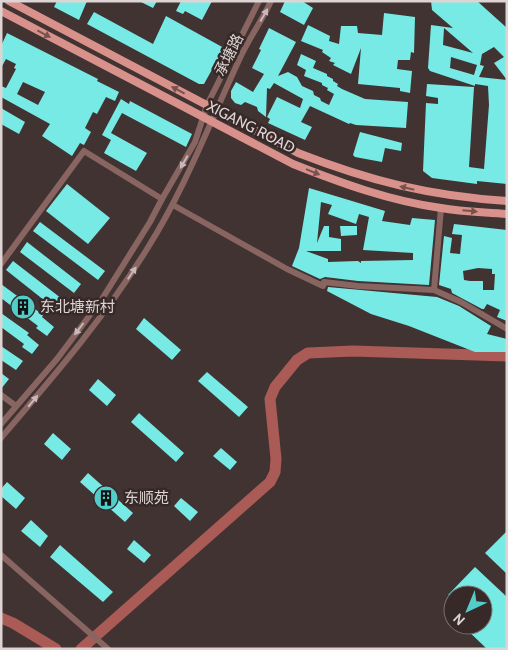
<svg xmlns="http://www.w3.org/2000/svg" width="508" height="650" font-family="Cabin,'Noto Sans SC',sans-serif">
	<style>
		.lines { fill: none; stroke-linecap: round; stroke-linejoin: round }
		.river { stroke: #aa5b56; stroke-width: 11 }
		.building { fill: #78eae6; fill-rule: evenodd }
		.minor { stroke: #896562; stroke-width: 6 }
		.major { stroke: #d9918b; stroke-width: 8 }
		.oneway { fill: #c8b9b8 }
		.oneway2 { fill: #775350 }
		.labels { text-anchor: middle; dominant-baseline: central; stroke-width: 5; stroke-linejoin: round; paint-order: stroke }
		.street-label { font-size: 15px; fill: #ddd5d4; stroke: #362928 }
		.poi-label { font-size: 15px; fill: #ddd5d4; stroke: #362928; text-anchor: start }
	</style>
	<rect width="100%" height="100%" fill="#403332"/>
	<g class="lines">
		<g class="river">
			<path d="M1,618l12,5 43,26"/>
			<path d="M81,649l189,-167 5,-10 1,-13 -6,-60 5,-12 22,-27 11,-7 45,-2 154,5"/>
		</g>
	</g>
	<g class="building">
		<path d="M57,1h30l-8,19 -25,-13z"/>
		<path d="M139,1h18l-4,7z"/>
		<path d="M181,1h31l-10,19 -17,-9 -2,3 -7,-3z"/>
		<path d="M285,1h17l11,7 -9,17 -24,-13z"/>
		<path d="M431,1h46l30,27v52l-13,-17 10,-6 -10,-10 -12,7 -2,11 4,1 -5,11 28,3v104l-30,-3v3l-45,-6 -9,-7 3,-68 12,1v-6l-12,-2 1,-12 47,3 -5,80 15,2 5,-64 -1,-19 -13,-2v2l-45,-15 -2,-3 3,-43 22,3 -21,-18zM444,28l29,25 -30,-8zM451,57l26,8 -3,10 -24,-7z"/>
		<path d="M94,12l59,32 13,-28 58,32 -20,36h-5l-112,-60z"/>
		<path d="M384,13l31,4 -1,36 -3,-1 -1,8h-12l-1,9 15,2 -2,22 -10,-2v-3l-42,-4 3,-36 -10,26 -18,-9 2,-2 -6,-2 2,-3 -9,-6 1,-2 -22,-9 7,-16 22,11 -1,5 10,3 2,-18h16l1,7 24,2z"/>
		<path d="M269,28l27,14 -18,34 10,-4 9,5 5,9 11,5 1,4 6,3 1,3 8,4 5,-11 -7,-4 1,-2 -6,-3v-2l-18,-7 2,-6 -9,-5 4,-11 15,7 -3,7 14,6v2l6,3v2l5,3 -1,2 5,3 23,10 43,3 -2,26 -50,-3 -6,-2 -1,1 -39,-18 -9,16 11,5 -7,13 -37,-17 2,-4 -3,-2 10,-20 23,11 3,-9 -29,-16 -4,6 -3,-1 -1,29 -8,-6 -1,-4 -12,-5 -4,3 -6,-2 -4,-5v-7l5,-9 17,10 11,-18 -12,-6 9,-18 -2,-1z"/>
		<path d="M7,33l91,46 -1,2 22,11 -4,9 -9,-4 -9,17 -4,-2 -8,16 6,4 -7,13 -4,-2 -8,13 -30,-20 8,-12 -49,-27v-11l5,2 10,-19 -2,-1 2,-4 -10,-5 -5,9v-22zM23,82l22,10 -7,13 -21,-11z"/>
		<path d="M121,99l8,5 1,-3 62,33 -6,13 -64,-34 -11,20 36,20 -11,18 -32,-18 7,-13 -9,-5z"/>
		<path d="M1,108l24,14 -6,12 -18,-10z"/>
		<path d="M360,132l42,11 -1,8 -16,-3 -3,14 -27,-5 -2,-2z"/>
		<path d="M67,184l43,34 -22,26 -42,-33z"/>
		<path d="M309,188l76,23 -3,10 28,4 2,-7 23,2 -6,65 -71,-4 -33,-4 -5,2 -28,-13 7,-18zM321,202l11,3 -4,9 28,10 3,-10 10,3 -6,33 50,3v7l-52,1v2l-3,-2 -30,1v-3l-22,-8h35v-12l-12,-2v-11h-5l-7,17z"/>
		<path d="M40,222l65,49 -7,9 -65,-49z"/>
		<path d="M454,224l53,6v91l-10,-4 3,-7 -13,-6 -3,5h-2l-30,-16 -1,-4 -12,-4 5,-49 8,2 -2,15 10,1 2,-19 -10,-1zM478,268l14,1v5h3l-1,16h-11v-9h-13l-6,-1 -1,-9z"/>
		<path d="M340,226h17v9l-16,1z"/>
		<path d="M27,242l54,42 -7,9 -54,-41z"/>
		<path d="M13,261l53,41 -7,10 -53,-42z"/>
		<path d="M1,284l42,31 -1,2 12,10 -7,9 -11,-8 2,-2 -37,-28z"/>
		<path d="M328,287l109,10 22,9 32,20 -4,8 20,5v13h-32l-66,-26 -38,-12 -44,-23z"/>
		<path d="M1,313l28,20 -2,2 12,10 -7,9 -10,-7 2,-3 -23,-17z"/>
		<path d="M144,318l37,32 -9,10 -36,-31z"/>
		<path d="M1,346l22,15 -7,9 -15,-10z"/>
		<path d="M207,372l41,35 -9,10 -41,-36z"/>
		<path d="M1,373l8,6 -8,10z"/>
		<path d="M98,379l18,16 -9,11 -18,-16z"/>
		<path d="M139,413l45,40 -8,9 -45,-40z"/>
		<path d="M53,433l18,16 -9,11 -18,-16z"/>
		<path d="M221,448l16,14 -7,8 -17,-14z"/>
		<path d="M88,473l45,40 -8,9 -45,-40z"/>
		<path d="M7,482l18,16 -9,11 -15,-13v-7z"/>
		<path d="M181,498l17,14 -8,9 -16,-15z"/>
		<path d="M31,520l17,16 -8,11 -19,-16z"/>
		<path d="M507,531v43l-22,-21z"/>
		<path d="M134,540l17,15 -7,8 -17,-14z"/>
		<path d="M60,545l53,47 -10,10 -53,-45z"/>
		<path d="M475,567l32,30v52h-20l-25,-24h21v-30h-35z"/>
		<path d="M453,598v18l-9,-9z"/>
	</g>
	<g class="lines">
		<g class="minor">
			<path d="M173,205l114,64 36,17 1,-4 34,4 76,4 27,12 46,27"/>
			<path d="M1,264l83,-113 78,48"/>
			<path d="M434,290l7,-82"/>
			<path d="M1,395l15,11"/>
			<path d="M1,424l56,-65 45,-60 48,-77 12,-23 33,-57 12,-37 52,-104"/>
			<path d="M1,438c52,-61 104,-121 146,-189 38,-60 63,-127 93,-191 9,-20 22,-37 31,-57"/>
			<path d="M1,555l107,94"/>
		</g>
		<g class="major">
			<path d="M9,1l289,152c72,28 132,43 209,48"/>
			<path d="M1,11l292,153c48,19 97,37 148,44 22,4 44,4 66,6"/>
		</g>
	</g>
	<defs><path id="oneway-solid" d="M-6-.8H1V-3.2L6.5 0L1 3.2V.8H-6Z" transform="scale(1.25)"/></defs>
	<g class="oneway">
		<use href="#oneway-solid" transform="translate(264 15) rotate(-61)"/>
		<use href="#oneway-solid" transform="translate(184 162) rotate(120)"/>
		<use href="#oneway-solid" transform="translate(132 273) rotate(-56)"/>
		<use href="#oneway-solid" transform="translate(79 329) rotate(127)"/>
		<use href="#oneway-solid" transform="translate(33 401) rotate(-50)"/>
	</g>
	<g class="oneway2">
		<use href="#oneway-solid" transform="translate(44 34) rotate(28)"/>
		<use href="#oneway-solid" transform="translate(178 90) rotate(-152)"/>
		<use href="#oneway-solid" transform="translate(313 172) rotate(22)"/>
		<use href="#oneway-solid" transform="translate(407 188) rotate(-167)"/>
		<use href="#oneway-solid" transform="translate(470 211) rotate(5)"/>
	</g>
	<defs>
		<symbol id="building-disc" viewBox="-11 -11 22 22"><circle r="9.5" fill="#53cdca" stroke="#362928"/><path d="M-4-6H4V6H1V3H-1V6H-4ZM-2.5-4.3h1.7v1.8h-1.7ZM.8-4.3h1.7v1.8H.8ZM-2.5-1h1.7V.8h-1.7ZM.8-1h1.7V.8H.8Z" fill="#111"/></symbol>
	</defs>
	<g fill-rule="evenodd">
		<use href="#building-disc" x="9" y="293" width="28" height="28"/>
		<use href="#building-disc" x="92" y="484" width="28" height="28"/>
	</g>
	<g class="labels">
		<g class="street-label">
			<text transform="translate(229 55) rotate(-63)">承塘路</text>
			<text transform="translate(251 127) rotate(27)">XIGANG ROAD</text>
		</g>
		<g class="poi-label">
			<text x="40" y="307">东北塘新村</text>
			<text x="124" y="498">东顺苑</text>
		</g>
	</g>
	<rect width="508" height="650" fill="none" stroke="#ddd5d4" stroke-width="5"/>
	<g transform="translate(468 610) rotate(224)"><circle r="24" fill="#362928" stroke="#796e6d"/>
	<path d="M0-4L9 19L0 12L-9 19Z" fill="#53cdca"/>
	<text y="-8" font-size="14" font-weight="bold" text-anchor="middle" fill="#ddd5d4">N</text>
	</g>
</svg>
